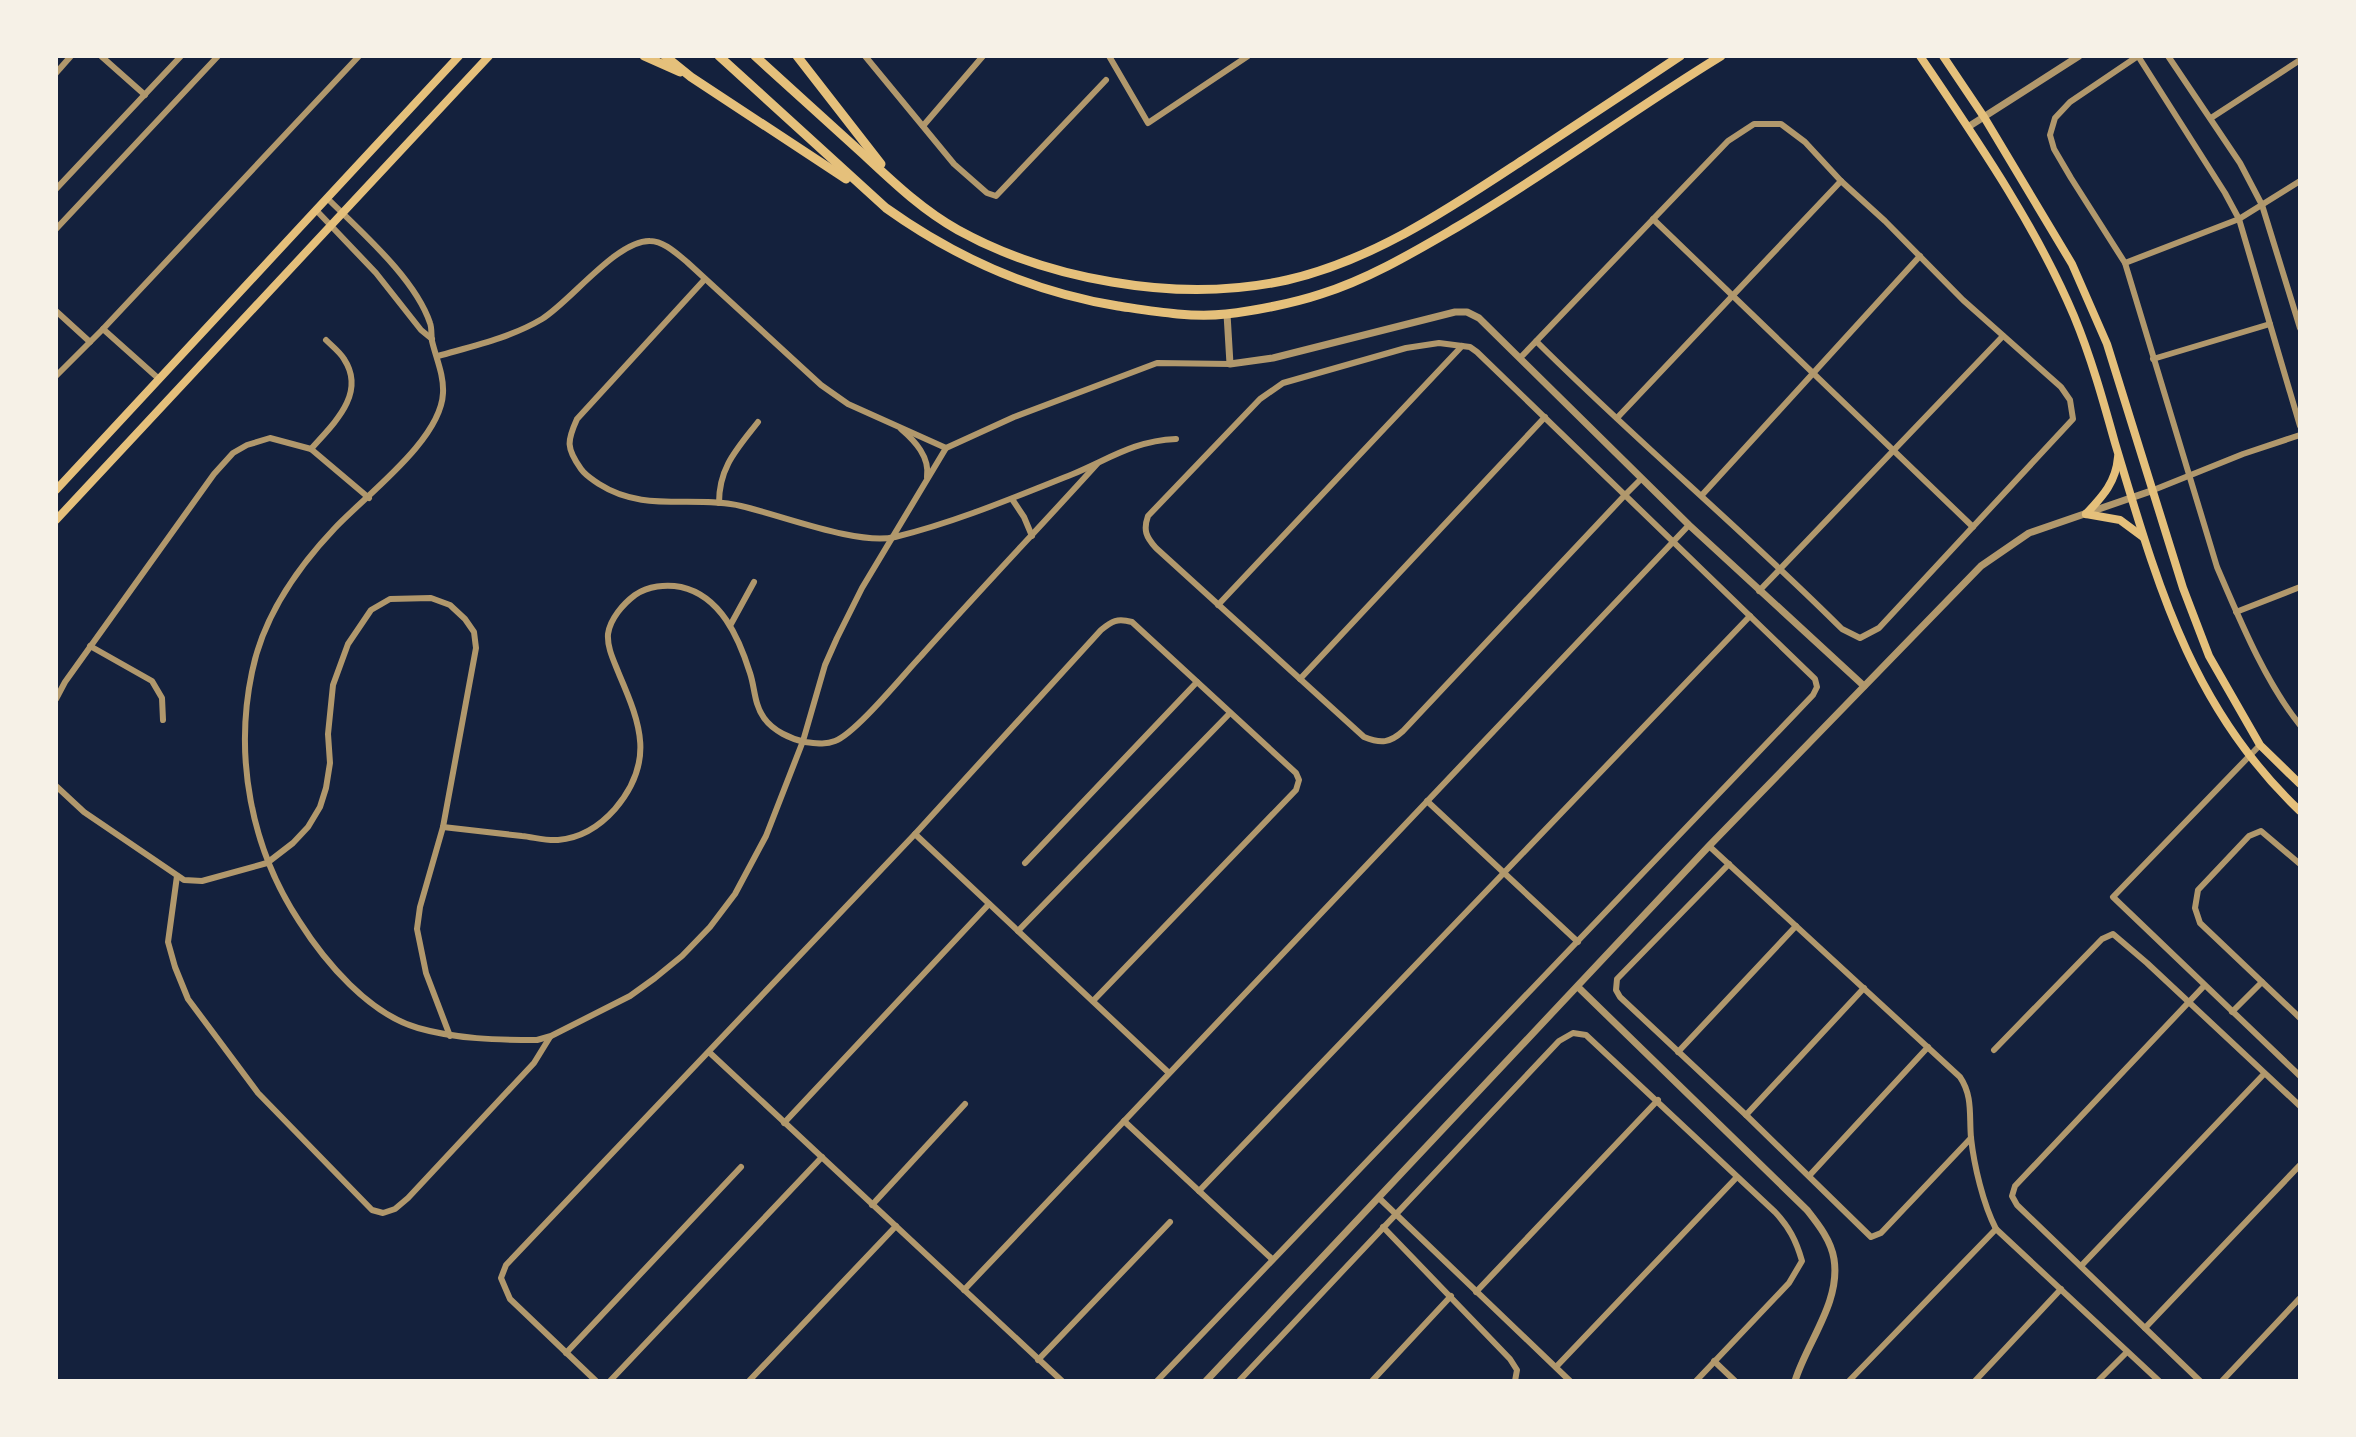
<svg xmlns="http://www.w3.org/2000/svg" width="2356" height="1437" font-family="Manrope,sans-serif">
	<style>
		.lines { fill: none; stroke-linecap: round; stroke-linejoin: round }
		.minor { stroke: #b1986c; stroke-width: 6 }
		.tertiary { stroke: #b1986c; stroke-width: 7 }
		.secondary { stroke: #e5c07b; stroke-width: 8 }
		.primary { stroke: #e5c07b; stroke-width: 9 }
	</style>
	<rect width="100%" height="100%" fill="#14213d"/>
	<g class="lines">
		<g class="minor">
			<path d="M101,56l44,39"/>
			<path d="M865,56l89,108 33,29 9,3 110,-116"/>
			<path d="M1109,56l39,67 100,-67"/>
			<path d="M2138,56l-68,46 -15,16 -5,17 4,14 17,29 54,85 92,304c22,51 48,115 83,158"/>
			<path d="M2138,56l87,137 14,26 61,207"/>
			<path d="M2168,56l72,107 22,42 38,123"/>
			<path d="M56,73l15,-17"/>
			<path d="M2211,118l89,-58"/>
			<path d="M923,126l60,-70"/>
			<path d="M56,189l125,-133"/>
			<path d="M327,198c33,33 88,80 103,125 2,5 1,12 2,18 4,17 12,34 11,52 -2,47 -77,102 -108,135 -37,39 -72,89 -83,144 -18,85 -1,176 47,249 26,41 70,93 119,107 38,11 79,12 119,12l14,-4 79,-40 25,-18 27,-22 28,-29 25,-33 31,-58 37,-95 22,-76 12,-27 25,-50 84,-140 68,-31 143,-54 73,1"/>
			<path d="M316,210l60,63 45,57 11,9"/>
			<path d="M1653,219l320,308"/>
			<path d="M56,229l162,-173"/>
			<path d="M2125,263l114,-44 61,-38"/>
			<path d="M705,279l-128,140c-10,22 -11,29 4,50 5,7 11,10 18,15 45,29 93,11 142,22 40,9 118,40 154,31 61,-15 120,-40 178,-63 38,-16 61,-33 103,-35"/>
			<path d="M56,311l34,31"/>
			<path d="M103,329l56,50"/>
			<path d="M438,356c35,-10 72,-18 104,-37 28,-17 75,-79 108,-78 14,0 27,13 37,21l134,123 27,19 98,44"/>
			<path d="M1520,358l208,-217 26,-17h27l24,18 36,39 44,40 78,79 98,87 9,13 3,19 -194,209 -19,10 -18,-9c-99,-99 -207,-189 -306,-288"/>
			<path d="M2153,359l117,-35"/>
			<path d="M56,376l47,-47 256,-273"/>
			<path d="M1617,418l224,-237"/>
			<path d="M901,429c14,12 29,28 26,48"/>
			<path d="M311,449c22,-25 56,-55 33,-90 -4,-7 -12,-13 -18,-19"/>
			<path d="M2151,491l92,-37 57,-19"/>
			<path d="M1702,495l218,-239"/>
			<path d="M1012,499l12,18 8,19"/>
			<path d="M719,503c0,-36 18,-54 39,-81"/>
			<path d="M1759,591l244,-255"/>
			<path d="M1218,605l244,-259"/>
			<path d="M2236,612l64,-25"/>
			<path d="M731,624l23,-42"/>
			<path d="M90,646l62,35 10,17 1,22"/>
			<path d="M1300,679l245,-262"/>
			<path d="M56,699l9,-17 149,-208 19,-21 14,-8 23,-7 41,11 58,49"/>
			<path d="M2260,745l-147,152 187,179"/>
			<path d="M56,786l28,26 100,68 18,1 65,-18 26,-20 15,-16 12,-20 6,-19 4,-25 -2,-29 5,-49 15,-41 23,-34 19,-11 41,-1 19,7 15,14 9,13 2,16 -33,179 -23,80 -3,22 9,44 24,63"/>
			<path d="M1427,801l151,141"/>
			<path d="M443,827c26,3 53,6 79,9 11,1 24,5 36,4 23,-2 42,-14 57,-31 40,-47 26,-84 4,-135 -5,-13 -12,-26 -11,-40 2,-15 15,-30 27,-39 13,-9 31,-11 46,-8 40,9 58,51 69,86 5,15 4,31 14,45 9,13 27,21 41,24 10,1 20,3 30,-1 21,-8 68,-66 86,-85 58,-65 118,-128 176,-192"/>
			<path d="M915,834l254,239"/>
			<path d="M1709,846l251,231c13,19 9,39 11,61 3,27 12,66 25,91l163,152"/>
			<path d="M1025,863l172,-181"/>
			<path d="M1729,864l-112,115 -1,11 4,7 126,118 125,122 10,-4 90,-95"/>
			<path d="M2300,864l-39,-33 -12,5 -51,54 -3,18 5,15 100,95"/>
			<path d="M177,876l-9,66 7,25 13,32 70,94 114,117 11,3 12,-4 13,-11 126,-135 16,-26"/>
			<path d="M1018,931l212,-218"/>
			<path d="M2232,1012l30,-30"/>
			<path d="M1994,1050l108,-111 11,-5 34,29 153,143"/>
			<path d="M709,1052l353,329"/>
			<path d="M1678,1052l118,-126"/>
			<path d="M1746,1115l118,-127"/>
			<path d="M1124,1121l148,138"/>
			<path d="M784,1123l205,-219"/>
			<path d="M1809,1176l119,-129"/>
			<path d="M1199,1191l551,-575"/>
			<path d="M1379,1198l191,183"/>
			<path d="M872,1205l93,-101"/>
			<path d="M1383,1227l127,132 7,11 -2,11"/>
			<path d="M2081,1266l183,-192"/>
			<path d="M964,1290l725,-765"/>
			<path d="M1476,1292l182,-192"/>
			<path d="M2145,1328l155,-163"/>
			<path d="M566,1353l175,-186"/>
			<path d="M1038,1360l132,-138"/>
			<path d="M1714,1361l21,20"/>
			<path d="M1556,1367l181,-190"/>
			<path d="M596,1381l-86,-82 -9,-21 5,-13 409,-431 186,-204c11,-9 16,-12 31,-8l164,151 3,7 -3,10 -203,211"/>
			<path d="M610,1381l212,-224"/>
			<path d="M749,1381l147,-155"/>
			<path d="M1157,1381l656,-686 4,-8 -2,-8 -338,-327 -7,-5 -31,-4 -33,5 -123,35 -23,16 -112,117c-5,14 -2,21 8,32l208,189c17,7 26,6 39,-6l222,-236 16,-16"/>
			<path d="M1239,1381l320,-340 14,-8 13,2 189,177c14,15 21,28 27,49l-13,22 -93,98"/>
			<path d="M1372,1381l79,-85"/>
			<path d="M1849,1381l147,-152"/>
			<path d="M1975,1381l86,-92"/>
			<path d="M2098,1381l29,-29"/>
			<path d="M2200,1381l-183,-176 -5,-9 3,-10 189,-200"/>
			<path d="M2222,1381l78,-83"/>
		</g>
		<g class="tertiary">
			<path d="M1968,127l111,-71"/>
			<path d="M1227,314l3,50 43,-6 182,-46h12l12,6 210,207 175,161"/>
			<path d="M1578,987l229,223c11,14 24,30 27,49 7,43 -27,83 -39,122"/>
			<path d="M1206,1381l503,-535 272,-280 48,-33 122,-42"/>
		</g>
		<g class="secondary">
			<path d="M1920,56c56,83 115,168 154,260 17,41 29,84 41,127 42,139 75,264 185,368"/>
			<path d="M1943,56l41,61 88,147 35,80 76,244 26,68 51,89 40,39"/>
			<path d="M56,490l403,-434"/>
			<path d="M2086,514c17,-18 30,-32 32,-57"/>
			<path d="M2086,514l34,6 23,17"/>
			<path d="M56,520l433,-464"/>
		</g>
		<g class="primary">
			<path d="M644,56l36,16"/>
			<path d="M665,56l26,21 155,102"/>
			<path d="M719,56l167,152c70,50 146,84 232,98 34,5 73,12 108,8 28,-3 68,-11 95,-20 48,-15 93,-42 136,-67 90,-53 174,-116 264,-171"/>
			<path d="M755,56c36,33 72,65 108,98 29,27 59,56 95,76 47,26 100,43 154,52 58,10 116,11 175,-2 87,-20 163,-72 236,-120 53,-35 105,-69 157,-104"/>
			<path d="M797,56l84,108"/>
		</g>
	</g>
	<rect width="2356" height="1437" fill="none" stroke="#f6f1e7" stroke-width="116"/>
</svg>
